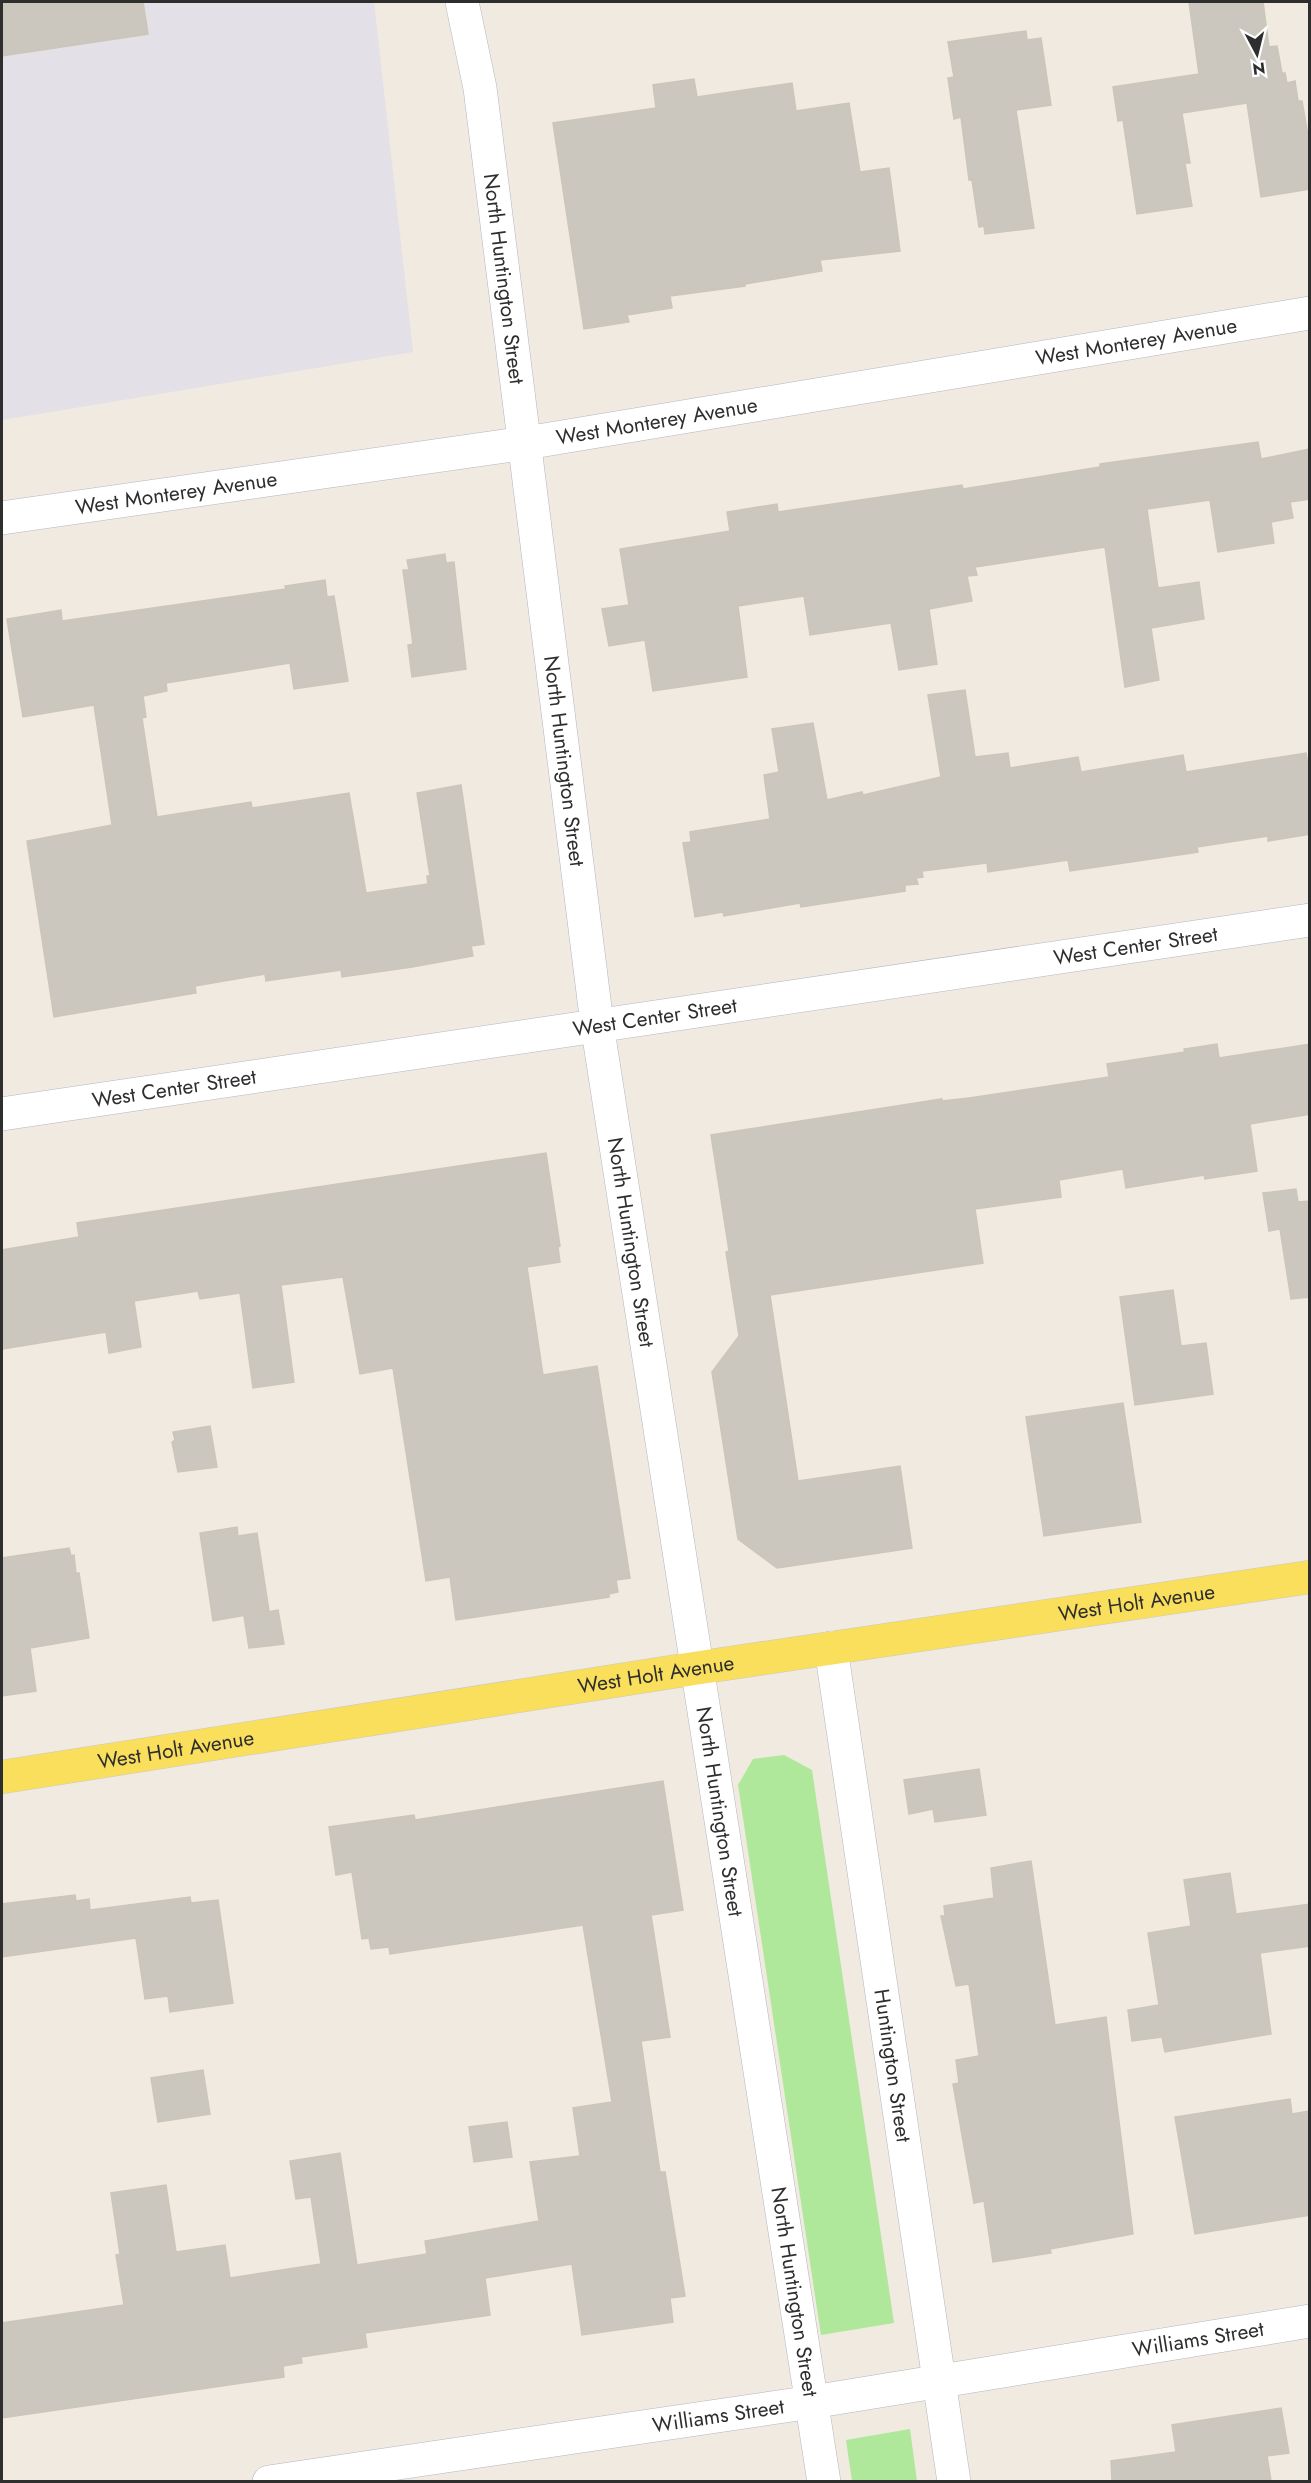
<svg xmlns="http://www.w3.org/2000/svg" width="1311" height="2483" font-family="Jost,sans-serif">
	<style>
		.industrial { fill: #e3e0e8 }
		.green { fill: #afe89a }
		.building { fill: #cbc7bf; stroke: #ccc6b9; stroke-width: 1.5 }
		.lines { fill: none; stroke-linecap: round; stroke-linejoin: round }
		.minor-casing { stroke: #b4b5c2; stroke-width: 34 }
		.tertiary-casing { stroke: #b4b5c2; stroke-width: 34 }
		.primary-casing { stroke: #c9c9c9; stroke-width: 34 }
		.minor { stroke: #fff; stroke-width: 33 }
		.tertiary { stroke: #fff; stroke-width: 33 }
		.primary { stroke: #f9df5c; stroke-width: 33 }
		.labels { text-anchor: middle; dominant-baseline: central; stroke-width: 5; stroke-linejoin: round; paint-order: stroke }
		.street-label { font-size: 21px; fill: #2e2e2e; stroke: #fff }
	</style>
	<rect width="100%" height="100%" fill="#f0eae0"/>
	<path class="industrial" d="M2,2h372l39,350 -411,68z"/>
	<g class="green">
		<path d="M784,1755l28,15 82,553 -73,12 -83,-550 15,-26z"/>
		<path d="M910,2429l7,52h-65l-6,-41z"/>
	</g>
	<g class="building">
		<path d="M2,2h141l5,32 -146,22z"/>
		<path d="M1189,2h74l6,45 8,-1 5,27h3l2,10 8,-2 3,20h4l8,46v42l-49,8 -14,-94 -65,10 8,50h-5l7,43 -55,8 -14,-94 -5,1 -5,-34 86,-13z"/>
		<path d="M1026,31l1,9 14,-2 10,67 -35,5 18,118 -49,6 -1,-8 -5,1 -7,-47h-3l-8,-63 -7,2 -6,-41 6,-1 -6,-35z"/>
		<path d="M694,79l3,18 95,-14 4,28 53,-8 11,69 29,-4 11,83 -80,9 2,11 -77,13v2l-75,10 2,12 -45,7 2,7 -45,7 -31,-206 103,-15 -3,-23z"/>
		<path d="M1258,442l3,17 49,-10v50l-20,3 3,16 -22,4 3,21 -56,9 -8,-52 -63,9 11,79 41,-6 5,37 -53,9 8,52 -34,7 -20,-140 -130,20 2,8 -10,1 5,25 -43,8 8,55 -38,6 -8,-47 -81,12 -6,-39 -66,10 9,71 -94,14 -8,-51 -36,6 -7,-37 27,-4 -9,-56 110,-18 -3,-19 50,-8 1,8 184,-27 1,4 137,-22v-3z"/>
		<path d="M445,554l1,9 8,-1 12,107 -54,8 -4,-32 5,-1 -10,-74h6l-2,-10z"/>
		<path d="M325,580l2,17 7,-1 14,85 -54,8 -4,-26 -124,20 1,8 -24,5 3,21 -4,1 15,99 94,-15 1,6 97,-15 17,100 62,-9 -1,-8h3l-13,-83 44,-8 23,159 -13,2 2,10 -61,11 -70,10 -1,-7 -75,11 -1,-7 -70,12 1,7 -142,24 -27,-176 85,-16 -18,-120 -71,12 -16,-98 54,-9 1,11 224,-32 -1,-3z"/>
		<path d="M965,690l10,67 33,-4 2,15 68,-11 3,15 102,-17 3,17 120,-19 4,22v59l-42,7v-5l-71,11 1,5 -128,19 -2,-11 -80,12 -1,-9 -65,8 1,6 -7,1 2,6 -13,1v6l-104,16 -1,-4 -76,13 -1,-4 -28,5 -12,-74 8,-1 -1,-10 80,-13 -6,-44 15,-3 -7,-43 41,-6 14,77 35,-8 1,3 78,-18 -13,-82z"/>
		<path d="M1217,1044l2,14 91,-14v70l-60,10 7,47 -52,8 -1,-4 -78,13 -3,-19 -64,11 2,17 -86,12 8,54 -213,32 28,186 102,-15 12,82 -135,20 -39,-29 -26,-167 27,-36 -13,-84 3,-1 -18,-116 231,-36v2l27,-3 140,-21 -2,-13 78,-12 -1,-3z"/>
		<path d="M546,1153l14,93 -2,1 2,15 -33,5 16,108 54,-9 33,212 -14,2 2,12 -9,2v3l-153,23 -6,-43 -24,4 -33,-213 -33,6 -17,-97 -62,8 13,97 -41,6 -13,-95 -40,6 -2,-8 -64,10 7,46 -32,6 -3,-21 -104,17v-99l77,-13 -2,-14z"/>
		<path d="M1296,1189l2,13 12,-1v96l-19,2 -11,-70 -11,2 -6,-38z"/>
		<path d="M1173,1290l8,56 25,-3 7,51 -78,11 -15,-108z"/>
		<path d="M1123,1403l18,119 -97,14 -18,-119z"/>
		<path d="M210,1426l7,41 -39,5 -6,-30 3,-2 -2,-8z"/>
		<path d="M237,1527l1,9 19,-3 12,78 -56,10 -13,-88z"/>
		<path d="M69,1548l2,8 3,-1 2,18h3l10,65 -59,10 6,43 -34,5v-138z"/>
		<path d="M278,1610l6,34 -35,4 -5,-32z"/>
		<path d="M979,1769l7,46 -51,7 -2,-13 -24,5 -5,-34z"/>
		<path d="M663,1781l20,129 -32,5 19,122 -29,4 19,131h5l20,124 -15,2 3,24 -91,13 -10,-71 -87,14 5,37 -125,18 2,14 -66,10 1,6 -19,3 1,11 -282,41v-95l122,-18 -8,-50 4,-1 -9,-61 55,-8 10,67 49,-7 5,33 91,-14 -10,-67 -15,2 -6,-38 50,-8 17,112 70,-11 -2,-13 114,-20 -9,-59 50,-6 -7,-48 39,-6 -29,-177 -193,29 -1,-7 -18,2 -2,-11 -7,1 -10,-67 -16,3 -7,-48 85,-12 1,5z"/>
		<path d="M1031,1861l24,164 51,-8 27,217 -83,15 1,4 -58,9 -9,-61 -10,2 -21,-119 6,-1 -3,-23 23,-4 -10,-72 -13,2 -15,-70h4l-1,-10 50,-8 -3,-30z"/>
		<path d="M1230,1873l6,41 74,-10v42l-50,7 11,81 -106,18 -3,-15 -30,4 -4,-31 31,-5 -11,-72 43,-7 -7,-46z"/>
		<path d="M75,1895l1,6 13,-2 1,11 100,-13 1,6 27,-3 15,103 -63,9 -2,-16 -23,3 -9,-61 -134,19v-53z"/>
		<path d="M203,2070l7,44 -52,8 -7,-44z"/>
		<path d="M1290,2099l2,15 18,-3v104l-115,19 -20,-117z"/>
		<path d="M507,2122l5,35 -38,5 -5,-35z"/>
		<path d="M1281,2408l8,45 -22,3 4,25h-159l-1,-20 65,-9 -4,-27z"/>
	</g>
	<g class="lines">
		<defs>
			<g id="minor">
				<path id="s1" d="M462,2l18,86 117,936 227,1458"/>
				<path id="s2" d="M2,1114l1308,-194"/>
				<path id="s3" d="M831,1648l123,834"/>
				<path id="s4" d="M269,2482l543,-80 498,-81"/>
			</g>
			<g id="tertiary">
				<path id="s5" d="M2,518l524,-75 784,-130"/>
			</g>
			<g id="primary">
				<path id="s6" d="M2,1777l695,-109 613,-91"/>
			</g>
		</defs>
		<use href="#minor" class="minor-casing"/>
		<use href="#tertiary" class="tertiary-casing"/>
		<use href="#primary" class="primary-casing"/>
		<use href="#minor" class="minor"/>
		<use href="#tertiary" class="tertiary"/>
		<use href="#primary" class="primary"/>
	</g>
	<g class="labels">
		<g class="street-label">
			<text stroke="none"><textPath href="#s1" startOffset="280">North Huntington Street</textPath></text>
			<text stroke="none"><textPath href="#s5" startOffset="1148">West Monterey Avenue</textPath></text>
			<text stroke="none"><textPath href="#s5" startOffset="662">West Monterey Avenue</textPath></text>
			<text stroke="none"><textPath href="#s5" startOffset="176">West Monterey Avenue</textPath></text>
			<text stroke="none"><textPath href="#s1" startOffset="766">North Huntington Street</textPath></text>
			<text stroke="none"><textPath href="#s2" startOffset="1146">West Center Street</textPath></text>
			<text stroke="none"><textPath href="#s2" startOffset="660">West Center Street</textPath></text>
			<text stroke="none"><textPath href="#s2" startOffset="174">West Center Street</textPath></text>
			<text stroke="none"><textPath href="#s1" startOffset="1252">North Huntington Street</textPath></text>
			<text stroke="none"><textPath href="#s6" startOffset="1148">West Holt Avenue</textPath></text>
			<text stroke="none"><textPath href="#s6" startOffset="662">West Holt Avenue</textPath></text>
			<text stroke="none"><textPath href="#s6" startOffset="176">West Holt Avenue</textPath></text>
			<text stroke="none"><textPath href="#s1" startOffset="1828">North Huntington Street</textPath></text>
			<text stroke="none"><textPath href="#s3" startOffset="422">Huntington Street</textPath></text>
			<text stroke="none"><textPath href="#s1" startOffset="2314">North Huntington Street</textPath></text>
			<text stroke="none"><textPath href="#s4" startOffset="940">Williams Street</textPath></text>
			<text stroke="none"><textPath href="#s4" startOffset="454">Williams Street</textPath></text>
		</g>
	</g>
	<rect width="1311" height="2483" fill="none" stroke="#2e2e2e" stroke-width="6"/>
	<g transform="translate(1257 54) rotate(173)" stroke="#ffffff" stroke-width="4.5" paint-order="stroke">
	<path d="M0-4.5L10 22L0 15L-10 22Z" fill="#2e2e2e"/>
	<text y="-9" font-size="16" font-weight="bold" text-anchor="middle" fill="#2e2e2e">N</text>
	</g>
</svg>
